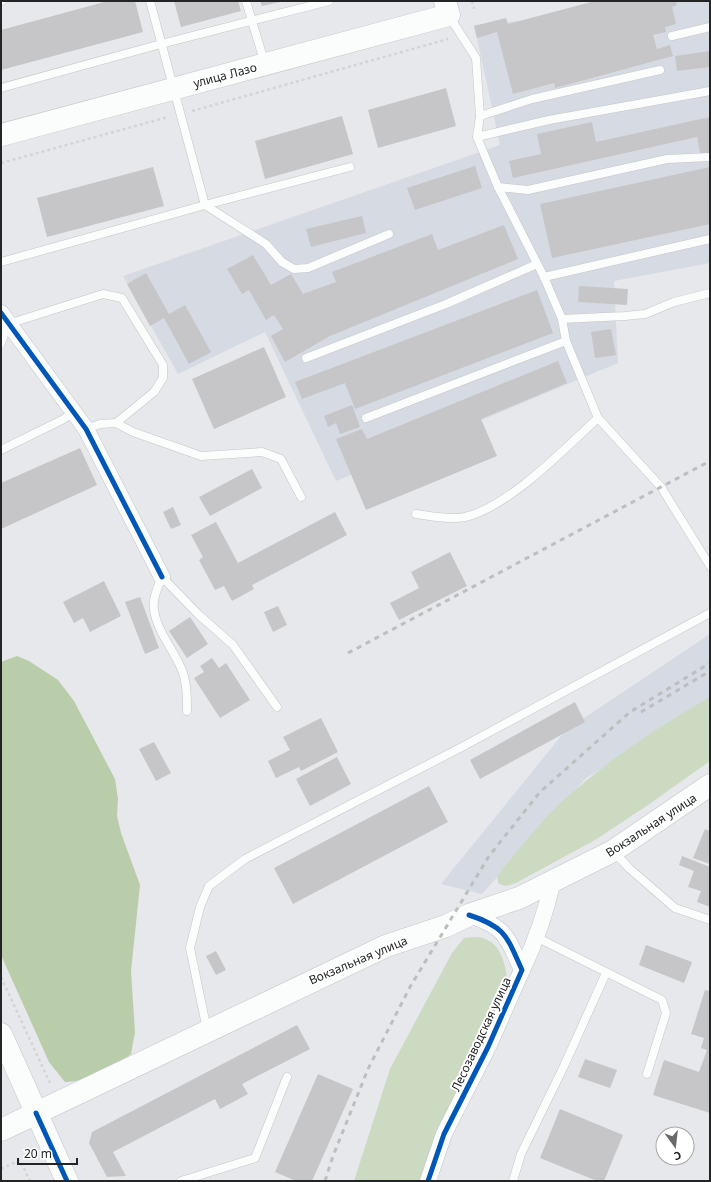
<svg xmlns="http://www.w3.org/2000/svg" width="711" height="1182" font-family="'Noto Sans',sans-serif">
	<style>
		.built { fill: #d6dae3 }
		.green { fill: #ccdac2 }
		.forest { fill: #b9cdaa }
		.building { fill: #c6c6c8 }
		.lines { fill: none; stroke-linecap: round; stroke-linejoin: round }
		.lane-casing { stroke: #c3c5c8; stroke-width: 9 }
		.street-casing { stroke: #c3c5c8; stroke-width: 17 }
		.secondary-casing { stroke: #c3c5c8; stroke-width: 23 }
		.path { stroke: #d4d4d6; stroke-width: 2.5; stroke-dasharray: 3 3; stroke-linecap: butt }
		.lane { stroke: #fbfcfc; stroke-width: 8 }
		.street { stroke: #fbfcfc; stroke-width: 16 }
		.secondary { stroke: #fbfcfc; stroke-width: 22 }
		.rail { stroke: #bebebf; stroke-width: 3; stroke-dasharray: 5 5; stroke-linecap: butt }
		.cycleway-casing { stroke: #fff; stroke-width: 8 }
		.cycleway { stroke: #0057b8; stroke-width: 5 }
		.labels { text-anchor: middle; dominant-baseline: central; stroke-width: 4; stroke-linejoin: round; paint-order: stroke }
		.street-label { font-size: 12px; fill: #222426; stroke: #fff }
	</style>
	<rect width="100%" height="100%" fill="#e6e8eb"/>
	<g class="built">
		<path d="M663,1h47v262l-96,18 4,82 -282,118 -71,-149 -87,42 -55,-98 377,-131 -26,-120 190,-17z"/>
		<path d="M710,634v72l-124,72 -104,116 -41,-10 125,-154z"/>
	</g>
	<g class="green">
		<path d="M710,697v64l-62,44 -53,35 -79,43 -10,3 -7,-2 -2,-6 7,-11c19,-22 41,-51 63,-70 44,-39 93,-71 143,-100z"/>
		<path d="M464,938c6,0 15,-2 21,1 20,7 22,36 24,54l-80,188h-75l36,-112 62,-116z"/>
	</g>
	<path class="forest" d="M17,656l12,5 29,19 16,21 41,78 3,20 -1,17 4,17 19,52 -9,86 4,61 -4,22c-19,15 -41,27 -66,28l-16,-20 -48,-107v-293z"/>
	<g class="building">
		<path d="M108,1h27l8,31 -142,38v-40z"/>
		<path d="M174,1h64l3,10 -60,16z"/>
		<path d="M260,1h20v1l-18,4z"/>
		<path d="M595,1h81l1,4 -5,2 4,17 -11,3 1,5 -13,3 4,14 13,-4 3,11 -118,32 -1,-5 -41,11 -16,-62 -20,6 -3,-12 32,-8 2,6z"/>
		<path d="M710,51v16l-33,4 -2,-15z"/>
		<path d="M446,88l10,38 -78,22 -10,-38z"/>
		<path d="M342,116l11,38 -88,25 -10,-38z"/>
		<path d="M710,117v38l-9,2 -4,-20 -184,41 -4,-17 32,-7 -4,-20 55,-12 4,20z"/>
		<path d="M475,166l7,22 -67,22 -8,-22z"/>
		<path d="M153,167l11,39 -117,31 -10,-39z"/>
		<path d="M710,167v57l-158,34 -12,-54z"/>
		<path d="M362,216l4,17 -55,14 -5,-18z"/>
		<path d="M504,225l14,34 -188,77 -45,26 -14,-26 12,-7 -9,-14 -8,5 -17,-30 -7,4 -15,-25 26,-14 18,30 20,-11 12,20 33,-12 -4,-10 100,-38 6,16z"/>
		<path d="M146,273l23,41 16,-9 26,47 -22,12 -25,-46 -14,8 -23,-42z"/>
		<path d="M579,286l49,3 -1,16 -49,-3z"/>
		<path d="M537,290l16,43 -198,76 -10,-26 -43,16 -7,-17z"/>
		<path d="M611,329l5,26 -21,3 -4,-26z"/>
		<path d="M264,347l22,50 -72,32 -22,-50z"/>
		<path d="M558,361l9,22 -86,36 16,37 -131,54 -30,-71 26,-10 5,10z"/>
		<path d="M352,405l8,22 -20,7 -4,-11 -8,4 -4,-11z"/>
		<path d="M80,448l17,37 -96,44v-46z"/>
		<path d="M252,469l10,19 -52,28 -11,-19z"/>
		<path d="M173,507l8,18 -10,4 -8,-17z"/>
		<path d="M335,512l12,23 -95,50 2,4 -22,12 -8,-15 -9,4 -16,-30 4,-3 -12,-22 25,-13 22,41z"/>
		<path d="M450,552l17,34 -68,34 -9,-17 29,-15 -8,-16z"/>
		<path d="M104,581l17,35 -31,16 -7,-14 -9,5 -11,-21z"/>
		<path d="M140,597l19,51 -14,6 -20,-52z"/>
		<path d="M278,606l9,19 -14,7 -9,-20z"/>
		<path d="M190,617l18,27 -21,14 -18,-27z"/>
		<path d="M212,658l7,10 7,-5 24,37 -30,18 -26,-40 10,-6 -4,-6z"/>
		<path d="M575,702l10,20 -105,57 -10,-19z"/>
		<path d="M321,718l17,34 -37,19 -2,-4 -23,11 -8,-17 22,-11 -7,-13z"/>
		<path d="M154,742l17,31 -15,8 -17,-32z"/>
		<path d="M337,757l14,27 -41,22 -14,-27z"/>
		<path d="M429,786l19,36 -155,82 -19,-36z"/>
		<path d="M705,829l5,2v33l-17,-6z"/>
		<path d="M682,856l28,11v40l-13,-5 4,-11 -13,-4 6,-16 -15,-6z"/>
		<path d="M646,945l46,17 -8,21 -45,-18z"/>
		<path d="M216,951l10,19 -10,5 -10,-19z"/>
		<path d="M705,990l5,1v122l-57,-18 11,-35 35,12 8,-22 -6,-2 3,-10 -13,-4z"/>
		<path d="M297,1025l13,24 -68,35 6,10 -28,15 -5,-10 -102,53 13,24 -19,1 -18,-34 3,-11z"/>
		<path d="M585,1059l32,11 -7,18 -32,-11z"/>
		<path d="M318,1074l35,15 -41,92h-16l-21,-9z"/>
		<path d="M560,1109l63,26 -19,46h-7l-57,-23z"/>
	</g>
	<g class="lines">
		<defs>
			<g id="lane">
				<path d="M1,1h1"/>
				<path d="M150,1l55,204 145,-38"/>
				<path d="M246,1l19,63"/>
				<path d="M449,16l27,42 4,58 -3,21 21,50 46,90 18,42 4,22 32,77 63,69 49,79"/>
				<path d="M672,36l38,-9"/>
				<path d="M1,88l160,-44 168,-43"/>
				<path d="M480,116l52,-17 128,-29"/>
				<path d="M477,137l72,-17 161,-29"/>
				<path d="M498,187l30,3 139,-31 43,-2"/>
				<path d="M1,262l204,-57 61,39 16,18 12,7 14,-1 81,-34"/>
				<path d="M544,277l166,-38"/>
				<path d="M562,319l63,-3 20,-2 29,-12 36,-9"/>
				<path d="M1,343l7,-19 95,-30 19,4 41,67v13l-9,14 -38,31"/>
				<path d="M306,358l140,-54 91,-40"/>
				<path d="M366,418l200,-77"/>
				<path d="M86,429l14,-5 16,-1 17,9 68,24 61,-4 19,7 20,38"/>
				<path d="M1,450l61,-30 11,-7"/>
				<path d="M416,514c15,2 33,6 49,3 44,-10 100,-69 133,-99"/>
				<path d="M187,711c0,-14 0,-30 -6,-43 -8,-19 -24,-37 -27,-58 -2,-11 4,-23 8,-33l36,37 35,31 44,62"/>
				<path d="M613,851l17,18 45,39 35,12"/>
				<path d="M538,938l124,62 4,13 -19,61"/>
				<path d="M207,1030l-17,-82 10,-41 9,-21 36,-27 215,-111 250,-135"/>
				<path d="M181,1181l74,-23 32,-81"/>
				<path d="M513,1181l8,-27 43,-88 42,-93"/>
			</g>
			<g id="street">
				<path d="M1,313l85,116 76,148"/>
				<path d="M522,970c14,-29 24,-58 31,-90"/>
				<path d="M428,1181l16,-47 44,-87 34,-77c-15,-33 -16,-43 -53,-55"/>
			</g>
			<g id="secondary">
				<path d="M1,135l448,-120 -4,-14"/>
				<path d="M1,1034l66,147"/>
				<path d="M1,1130l385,-184 60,-20 23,-11 50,-17 94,-47 97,-66"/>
			</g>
		</defs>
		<use href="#lane" class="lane-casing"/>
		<use href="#street" class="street-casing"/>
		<use href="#secondary" class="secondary-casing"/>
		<g class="path">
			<path d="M472,1l2,8"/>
			<path d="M192,111l256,-72"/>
			<path d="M1,163l167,-46"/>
			<path d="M1,977l49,106"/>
			<path d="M1,1169l19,-9 10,21"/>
		</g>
		<use href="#lane" class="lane"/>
		<use href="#street" class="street"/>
		<use href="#secondary" class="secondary"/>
		<g class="rail">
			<path d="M348,653l362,-192"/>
			<path d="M641,712l69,-41"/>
			<path d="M325,1181l8,-25 35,-87 42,-82 79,-131 51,-64 90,-80 80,-49"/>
		</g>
		<defs>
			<g id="cycleway">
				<path d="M1,313l85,116 76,148"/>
				<path d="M36,1113l31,68"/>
				<path d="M428,1181l16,-47 44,-87 34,-77c-15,-33 -16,-43 -53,-55"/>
			</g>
		</defs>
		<use href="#cycleway" class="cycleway-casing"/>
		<use href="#cycleway" class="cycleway"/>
	</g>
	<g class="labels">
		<g class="street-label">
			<text transform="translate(225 75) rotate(-15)">улица Лазо</text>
			<text transform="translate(651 825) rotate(-33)">Вокзальная улица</text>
			<text transform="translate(358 960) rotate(-23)">Вокзальная улица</text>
			<text transform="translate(481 1034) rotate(-65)">Лесозаводская улица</text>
		</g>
	</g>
	<rect width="711" height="1182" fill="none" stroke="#222426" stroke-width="4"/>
	<g transform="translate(675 1146) rotate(165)"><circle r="19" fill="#ffffff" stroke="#a7a7a8"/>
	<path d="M0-3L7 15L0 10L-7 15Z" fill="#67696b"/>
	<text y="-6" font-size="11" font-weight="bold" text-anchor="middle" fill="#222426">С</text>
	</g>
	<path d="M18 1158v6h59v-6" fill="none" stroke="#222426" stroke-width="2"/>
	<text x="24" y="1158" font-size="12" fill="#222426" stroke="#ffffff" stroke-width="3" paint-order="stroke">20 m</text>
</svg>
